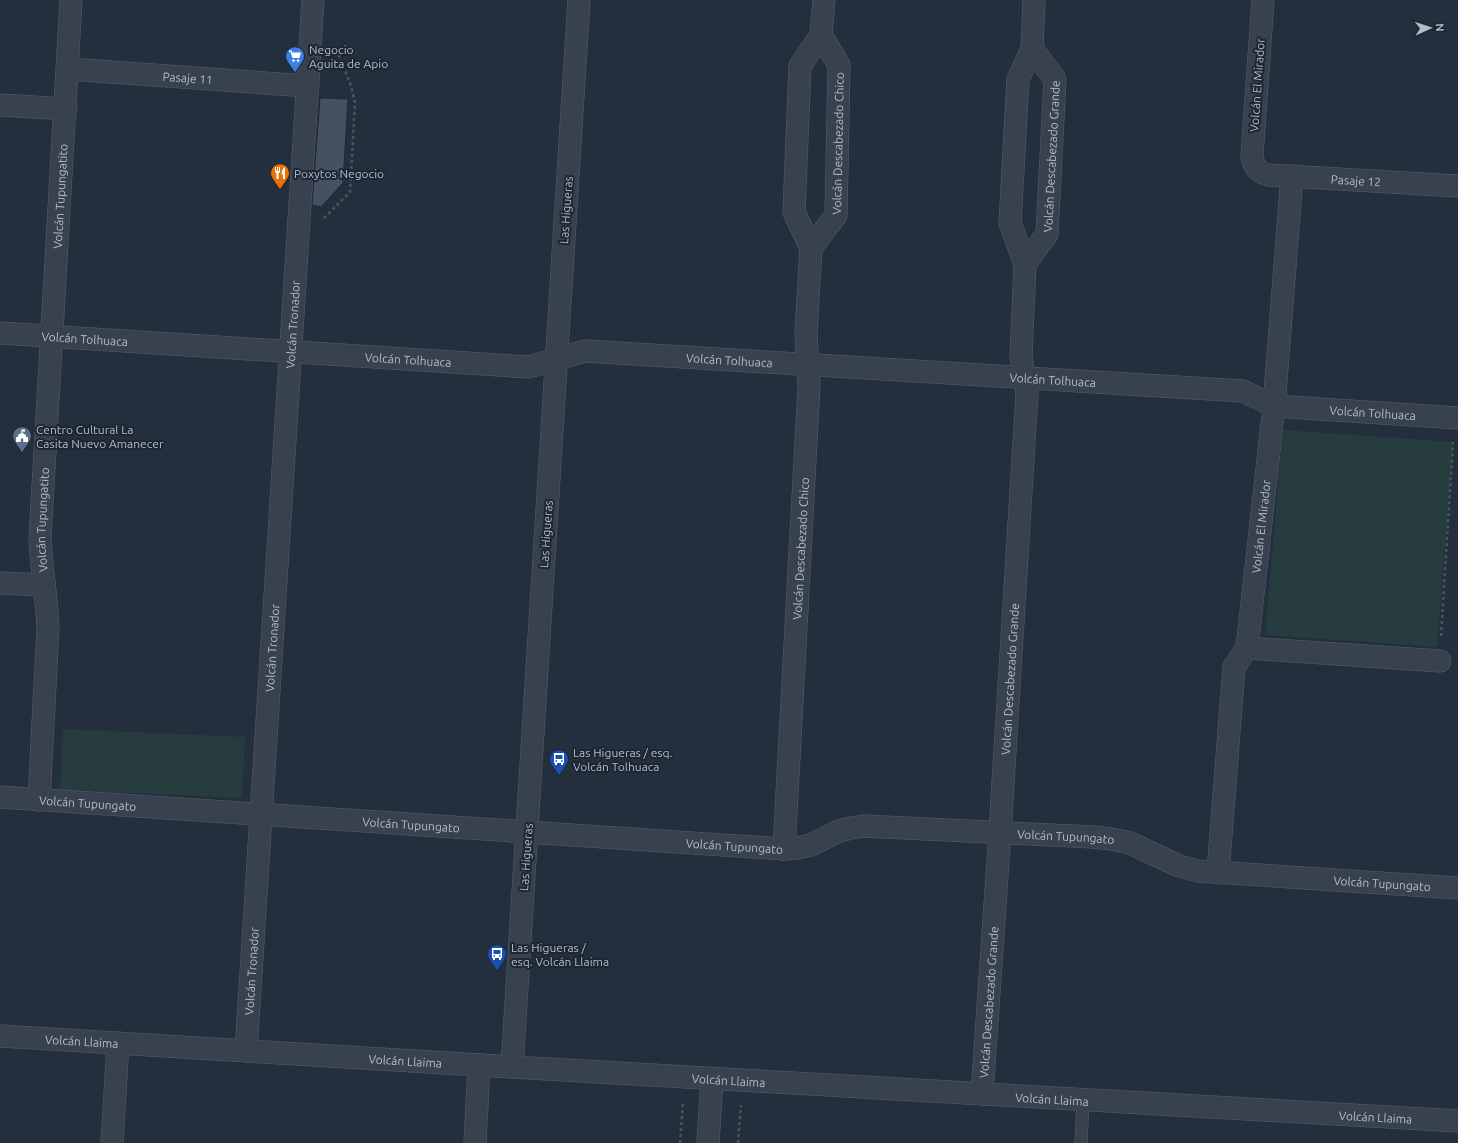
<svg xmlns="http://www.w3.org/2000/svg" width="1458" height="1143" font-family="Ubuntu,sans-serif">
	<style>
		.green { fill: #263c3f }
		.building { fill: #455162; stroke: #1f2835 }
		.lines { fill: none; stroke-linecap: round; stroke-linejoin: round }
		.service-casing { stroke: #565f6c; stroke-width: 13 }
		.minor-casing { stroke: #565f6c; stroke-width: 23 }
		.tertiary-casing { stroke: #565f6c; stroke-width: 23 }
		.path { stroke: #44595c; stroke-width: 2.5; stroke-dasharray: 3 3; stroke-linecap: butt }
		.service { stroke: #38414e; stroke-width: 12 }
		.minor { stroke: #38414e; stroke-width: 22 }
		.tertiary { stroke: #38414e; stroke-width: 22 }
		.labels { text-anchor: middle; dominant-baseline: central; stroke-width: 4; stroke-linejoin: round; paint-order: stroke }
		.poi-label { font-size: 12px; fill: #b4bcc9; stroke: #1d2633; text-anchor: start }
		.street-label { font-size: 12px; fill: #b4bcc9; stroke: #1d2633 }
	</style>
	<rect width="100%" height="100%" fill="#242f3e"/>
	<g class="green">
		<path d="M1283,430l170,12 -16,205 -172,-12z"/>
		<path d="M63,729l182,8 -3,61 -182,-8z"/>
	</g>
	<path class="building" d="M320,98l28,1 -5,84 -22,24 -9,-2z"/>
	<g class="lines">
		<defs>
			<path id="service" d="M1081,1143l2,-42"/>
			<g id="minor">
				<path id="s1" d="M1263,0l-11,155c1,11 5,17 17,20l189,11"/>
				<path id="s2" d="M68,69l240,17"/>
				<path d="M0,105l66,4"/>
				<path id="s3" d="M811,248l25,-33 3,-150 -18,-30 3,-35"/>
				<path d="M1025,264l-15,-41 8,-144 14,-30"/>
				<path id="s4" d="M0,333l529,34 56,-16 658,40 31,15 184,12"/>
				<path d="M0,583l44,2"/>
				<path d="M1247,648l193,13"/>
				<path id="s5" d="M0,797l784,52 13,-1 14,-3 28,-14 12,-3 13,-2 228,11 19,2 19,4 49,23 19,5 260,17"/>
				<path id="s6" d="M39,800l9,-172c-1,-31 -7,-60 -8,-90l31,-538"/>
				<path id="s7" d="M784,849l25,-463 -3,-53 5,-85 -17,-36 6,-146 21,-31"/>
				<path id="s8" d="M1218,873l16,-206 13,-19 27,-242 18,-230"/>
				<path id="s9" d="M0,1036l512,31"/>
				<path id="s10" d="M246,1051l67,-1051"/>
				<path id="s11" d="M982,1094l18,-262 27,-438 -6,-37 4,-93 22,-30 8,-155 -23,-30 2,-49"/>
				<path d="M112,1143l6,-100"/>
				<path d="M475,1143l4,-78"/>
			</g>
			<g id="tertiary">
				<path id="s12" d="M579,0l-67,1067c316,19 631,38 946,54"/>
				<path d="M708,1143l4,-64"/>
			</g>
		</defs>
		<use href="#service" class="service-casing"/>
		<use href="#minor" class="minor-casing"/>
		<use href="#tertiary" class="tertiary-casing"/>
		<g class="path">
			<path d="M324,218l26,-26 5,-90 -5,-19 -12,-30 -3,-5"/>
			<path d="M1441,636l12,-194"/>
			<path d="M680,1143l3,-41"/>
			<path d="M738,1143l3,-38"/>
		</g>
		<use href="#service" class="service"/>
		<use href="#minor" class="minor"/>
		<use href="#tertiary" class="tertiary"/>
	</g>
	<defs>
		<symbol id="supermarket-pin" viewBox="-11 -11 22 30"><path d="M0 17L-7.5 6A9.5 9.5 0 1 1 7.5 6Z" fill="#3f7fe0" stroke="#1d2633"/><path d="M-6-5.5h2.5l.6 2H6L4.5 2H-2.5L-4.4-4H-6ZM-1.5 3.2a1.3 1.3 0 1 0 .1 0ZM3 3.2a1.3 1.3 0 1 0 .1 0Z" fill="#fff"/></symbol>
		<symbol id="restaurant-pin" viewBox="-11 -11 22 30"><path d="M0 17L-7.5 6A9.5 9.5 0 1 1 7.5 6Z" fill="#e8710a" stroke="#1d2633"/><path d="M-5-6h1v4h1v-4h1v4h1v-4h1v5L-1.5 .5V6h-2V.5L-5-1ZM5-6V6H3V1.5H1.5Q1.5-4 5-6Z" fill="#fff"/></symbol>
		<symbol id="civic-pin" viewBox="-11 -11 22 30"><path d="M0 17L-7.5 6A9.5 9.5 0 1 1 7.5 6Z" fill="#5c6f8a" stroke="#1d2633"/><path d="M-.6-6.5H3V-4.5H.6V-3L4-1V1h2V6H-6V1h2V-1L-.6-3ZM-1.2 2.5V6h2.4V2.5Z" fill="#fff"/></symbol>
		<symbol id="bus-pin" viewBox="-11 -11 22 30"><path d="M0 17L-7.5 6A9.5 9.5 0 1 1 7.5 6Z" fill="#1a4fb4" stroke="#1d2633"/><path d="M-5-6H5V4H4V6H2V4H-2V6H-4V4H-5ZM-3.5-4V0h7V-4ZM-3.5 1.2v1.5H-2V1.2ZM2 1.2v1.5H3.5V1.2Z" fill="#fff"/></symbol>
	</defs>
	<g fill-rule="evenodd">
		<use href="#supermarket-pin" x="284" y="45" width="22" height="30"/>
		<use href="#restaurant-pin" x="269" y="162" width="22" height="30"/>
		<use href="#civic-pin" x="11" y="425" width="22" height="30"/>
		<use href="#bus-pin" x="548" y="748" width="22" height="30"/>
		<use href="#bus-pin" x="486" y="943" width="22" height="30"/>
	</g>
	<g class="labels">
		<g class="poi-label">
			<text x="309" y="49">Negocio<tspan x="309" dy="14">Aguita de Apio</tspan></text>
			<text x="294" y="173">Poxytos Negocio</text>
			<text x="36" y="429">Centro Cultural La<tspan x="36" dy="14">Casita Nuevo Amanecer</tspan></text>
			<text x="573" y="752">Las Higueras / esq.<tspan x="573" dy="14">Volcán Tolhuaca</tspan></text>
			<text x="511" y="947">Las Higueras /<tspan x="511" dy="14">esq. Volcán Llaima</tspan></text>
		</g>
		<g class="street-label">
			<text stroke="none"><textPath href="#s2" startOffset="120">Pasaje 11</textPath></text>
			<text transform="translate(1257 85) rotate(-86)">Volcán El Mirador</text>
			<text stroke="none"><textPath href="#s3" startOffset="113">Volcán Descabezado Chico</textPath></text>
			<text stroke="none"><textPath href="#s11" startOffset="947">Volcán Descabezado Grande</textPath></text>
			<text stroke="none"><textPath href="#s1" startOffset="271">Pasaje 12</textPath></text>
			<text stroke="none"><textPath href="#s6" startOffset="605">Volcán Tupungatito</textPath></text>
			<text transform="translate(566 210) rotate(-86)">Las Higueras</text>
			<text stroke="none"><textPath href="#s10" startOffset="728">Volcán Tronador</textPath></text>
			<text stroke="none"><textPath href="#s4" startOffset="85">Volcán Tolhuaca</textPath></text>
			<text stroke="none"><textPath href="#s4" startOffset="409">Volcán Tolhuaca</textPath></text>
			<text stroke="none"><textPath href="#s4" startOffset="733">Volcán Tolhuaca</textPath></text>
			<text stroke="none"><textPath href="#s4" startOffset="1057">Volcán Tolhuaca</textPath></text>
			<text stroke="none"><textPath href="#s4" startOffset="1381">Volcán Tolhuaca</textPath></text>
			<text stroke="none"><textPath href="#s6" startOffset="281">Volcán Tupungatito</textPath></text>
			<text stroke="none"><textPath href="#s8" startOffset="352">Volcán El Mirador</textPath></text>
			<text transform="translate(546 534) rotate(-86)">Las Higueras</text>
			<text stroke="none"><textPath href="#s7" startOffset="301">Volcán Descabezado Chico</textPath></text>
			<text stroke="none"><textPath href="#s10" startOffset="404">Volcán Tronador</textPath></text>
			<text stroke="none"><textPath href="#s11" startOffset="416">Volcán Descabezado Grande</textPath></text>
			<text stroke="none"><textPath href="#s5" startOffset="88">Volcán Tupungato</textPath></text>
			<text stroke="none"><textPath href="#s5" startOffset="412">Volcán Tupungato</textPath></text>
			<text stroke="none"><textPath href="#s5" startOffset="1072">Volcán Tupungato</textPath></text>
			<text stroke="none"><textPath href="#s5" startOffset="736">Volcán Tupungato</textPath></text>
			<text transform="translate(526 857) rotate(-86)">Las Higueras</text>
			<text stroke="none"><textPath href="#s5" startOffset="1395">Volcán Tupungato</textPath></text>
			<text stroke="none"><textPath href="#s10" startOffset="80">Volcán Tronador</textPath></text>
			<text stroke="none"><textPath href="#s11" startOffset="92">Volcán Descabezado Grande</textPath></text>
			<text stroke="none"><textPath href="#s9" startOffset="82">Volcán Llaima</textPath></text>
			<text stroke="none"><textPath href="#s9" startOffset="406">Volcán Llaima</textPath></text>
			<text stroke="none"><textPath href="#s12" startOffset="1286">Volcán Llaima</textPath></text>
			<text stroke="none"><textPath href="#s12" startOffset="1610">Volcán Llaima</textPath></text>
			<text stroke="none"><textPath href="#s12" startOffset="1934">Volcán Llaima</textPath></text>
		</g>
	</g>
	<g transform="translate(1430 28) rotate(87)" stroke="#1d2633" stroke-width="3" paint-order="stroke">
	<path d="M0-3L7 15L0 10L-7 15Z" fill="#b4bcc9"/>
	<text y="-6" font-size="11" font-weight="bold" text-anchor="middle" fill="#b4bcc9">N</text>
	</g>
</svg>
